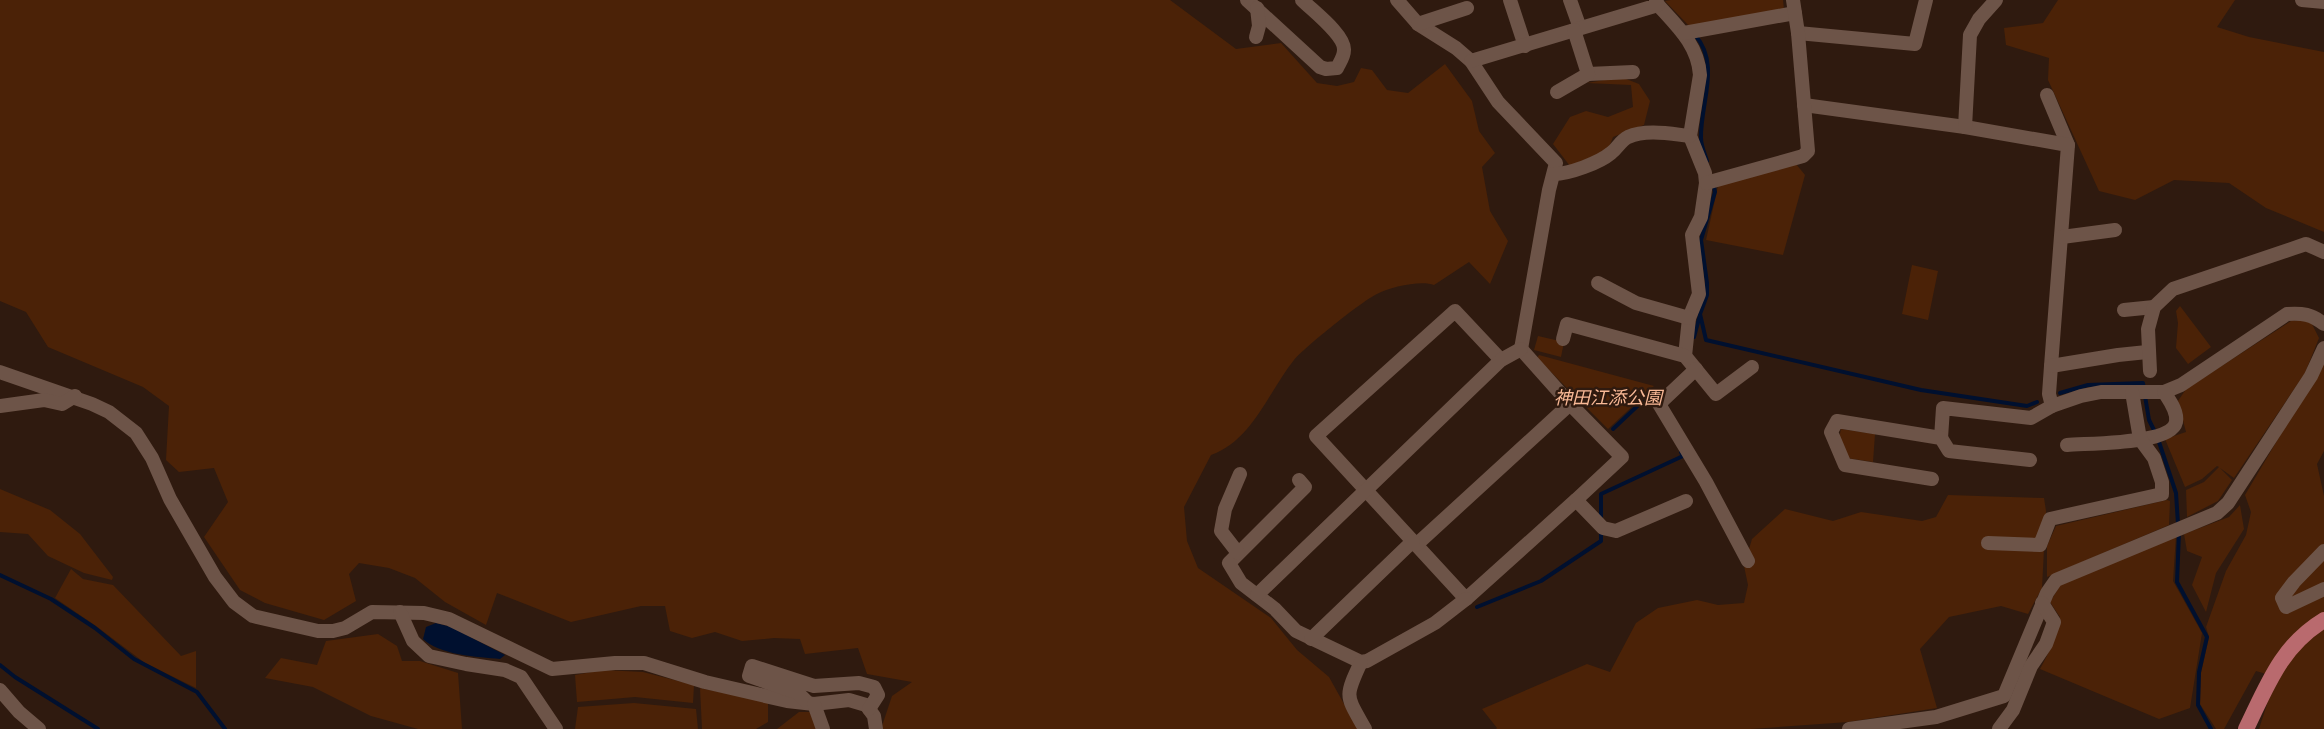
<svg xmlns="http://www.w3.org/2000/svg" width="2324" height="729" font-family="'Source Serif 4','Noto Sans JP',serif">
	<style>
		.green { fill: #4b2207 }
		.water { fill: #00102f }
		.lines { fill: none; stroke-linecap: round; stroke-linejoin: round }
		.stream { stroke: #00102f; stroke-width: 4 }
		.minor { stroke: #6d5448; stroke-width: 14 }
		.primary { stroke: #b96a6e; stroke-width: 16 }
		.labels { text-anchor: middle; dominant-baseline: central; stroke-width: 5; stroke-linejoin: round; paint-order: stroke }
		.park-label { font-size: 18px; font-style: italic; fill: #f9b996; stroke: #2f1a0f }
	</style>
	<rect width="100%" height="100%" fill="#2f1a0f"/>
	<g class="green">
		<path d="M0,0h1170l66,49 45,-6 36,40 20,3 17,-4 7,-14 11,2 15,20 21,3 37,-29 27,37 7,30 16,22 -13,14 8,44 18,30 -18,43 -21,-22 -35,23c-13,-5 -44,2 -57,9 -15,7 -72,53 -83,66 -25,31 -42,81 -83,95l-27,52 3,34 11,27 73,50 26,32 32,27 29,52h-477l11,-33 20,-14 -45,-8 -9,-26 -53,6 -5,-15 -26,-1 -32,3 -27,-9 -23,6 -22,-7 -5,-25h-24l-70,16 -74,-29 -11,32 -41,-23 -30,-24 -26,-10 -30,-5 -10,11 7,27 -32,19 -59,-17 -25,-13 -36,-53 24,-35 -14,-34 -35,4 -13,-12 3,-54 -26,-19 -95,-40 -22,-35 -26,-11z"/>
		<path d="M1671,0h112l1,10 -93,18 -26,-27z"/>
		<path d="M2058,0h177l-18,27 32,10 75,15v180l-58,-24 -37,-25 -55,-3 -39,20 -36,-9 -51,-111 1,-22 -43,-13 -2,-17 39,-5z"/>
		<path d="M1621,77l18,7 11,17 -6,24 -31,12 -5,13 -38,16 -17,-22 17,-27 16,-6 22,6 25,-10 -2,-22 -44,-2z"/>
		<path d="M1796,164l9,11 -22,80 -77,-15 12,-54z"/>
		<path d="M1912,265l26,6 -10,49 -26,-6z"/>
		<path d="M2180,306l31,41 -23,17 -12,-16 2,-25 -2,-12z"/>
		<path d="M2305,320l7,4 7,14 -14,35 -71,105 -14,-10 12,12 -14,21 -31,16 -1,-27 18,-8 15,-15 -2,-1 -15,13 -17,8 -20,-48 21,-7 -8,-31 8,-12 105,-68z"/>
		<path d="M1538,336l26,6 -3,15 -27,-7z"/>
		<path d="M1539,355l115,31 -46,43 -71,-71z"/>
		<path d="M2324,361v90l-7,13 7,32v233h-65l9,-28 12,-23 -24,-7 -32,58h-8l-16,-25 1,-31 8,-36 -3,-10 20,-56 20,-36 5,-23 -6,-17z"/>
		<path d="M1841,429l34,5 -2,28 -26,-4 -8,-20z"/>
		<path d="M0,489l50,21 30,24 33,43 -1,3 -28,-7 -36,-17 -20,-22 -28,-2z"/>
		<path d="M1948,495l96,3 2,13 -4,77 -14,26 -27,-8 -52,11 -29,32 17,59 -89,14 -97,7h-255l1,-1 -15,-19 105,-45 23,8 26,-49 22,-15 39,-8 21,5 26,-2 4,-18 -4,-19 8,-27 33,-30 48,12 28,-9 61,9 14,-4z"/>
		<path d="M2167,500l3,1 -1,24 -122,52v-31l9,-20z"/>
		<path d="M2240,505l4,24 -28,44 -10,39 -14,-27 10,-28 -15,-6 -3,-17 45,-17z"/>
		<path d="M2176,536l-3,45 29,52 -12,75 -31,11 -119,-50c9,-17 18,-33 20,-52l-10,-15 11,-18z"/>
		<path d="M71,569l12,10 30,6 68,71 15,-5v37l-51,-25 -49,-37 -41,-28z"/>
		<path d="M378,634l19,12 5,15h18l38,12 4,56h-44l-47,-13 -58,-29 -48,-9 16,-20 36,7 9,-24z"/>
		<path d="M603,670l40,2 51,13 -1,18 -58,-6 -58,5 -2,-27z"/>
		<path d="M700,688l68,14v20l-12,7h-54z"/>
		<path d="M634,703l62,6 2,20h-123l3,-22z"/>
		<path d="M799,712h11l7,17h-40z"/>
	</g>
	<path class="water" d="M436,623l15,4 54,28 -5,4c-22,-2 -61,-4 -77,-20l3,-12z"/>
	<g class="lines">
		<g class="stream">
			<path d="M1695,35c26,29 5,69 6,103 0,8 4,16 6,23"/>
			<path d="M1713,183l2,9 -14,48 6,43v12l-7,19 6,26 215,50 106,16 10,-4"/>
			<path d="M1694,337l6,-22"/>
			<path d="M2060,393l28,-8 55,-2 1,6"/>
			<path d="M1651,395l4,8"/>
			<path d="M2145,396l4,24 6,12"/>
			<path d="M1613,429l35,-33 13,-2"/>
			<path d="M2158,439l18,54 2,31"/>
			<path d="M1601,520v-26l82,-38 -2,-4"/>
			<path d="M2179,532l-2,50 30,55 -8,35 -1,33 13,24"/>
			<path d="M0,575l51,24 44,29 39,31 63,33 28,37"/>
			<path d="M1477,607l64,-26 60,-40v-11"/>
			<path d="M0,665l15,12 83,52"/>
		</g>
		<g class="minor">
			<path d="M1247,0l73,67 6,2 11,-1c3,-6 7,-11 7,-18 1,-15 -31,-39 -42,-50"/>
			<path d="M1397,0l21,24 38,24 15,13 27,41 58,61 -7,27 -28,159"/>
			<path d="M1510,0l15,46"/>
			<path d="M1570,0l10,28"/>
			<path d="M2302,0l22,2"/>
			<path d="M1658,5c19,21 40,40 42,70l-10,61 15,37 1,10 -5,34 -9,18 7,59 -10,24 -4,38"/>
			<path d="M1418,24l49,-16"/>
			<path d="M1684,33l111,-20"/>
			<path d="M1798,33l117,11 11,-44"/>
			<path d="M1256,37l3,-11 -2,-18"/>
			<path d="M1471,61l187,-56 -2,-5"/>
			<path d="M1588,74l45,-2"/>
			<path d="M1557,92l31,-18 -14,-44"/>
			<path d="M2047,95l21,50"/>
			<path d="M1804,105l161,22 103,18 -17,221 -2,28 3,12"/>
			<path d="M1965,127l5,-92 9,-16 17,-19"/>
			<path d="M1554,174c15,0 45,-11 57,-21 7,-5 9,-12 17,-16 18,-8 43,-3 62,-1"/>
			<path d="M1706,183l97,-27 5,-5 -10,-118 -5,-33"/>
			<path d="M2062,237l53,-7"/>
			<path d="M1598,283l38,20 53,15"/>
			<path d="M2124,310l30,-3"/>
			<path d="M1563,339l4,-15 118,32 31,38 36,-27"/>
			<path d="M1501,360l-46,-49 -139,125 150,163 110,-99"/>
			<path d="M2051,366l67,-11 29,-3"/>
			<path d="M1696,369l-37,35 47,78 42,79"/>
			<path d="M2150,371l-2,-42 6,-22 19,-18 133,-45 18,8"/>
			<path d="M0,372l92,32 17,8 27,21 16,25 18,41 45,78 19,25 19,14 65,15h15l12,-3 27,-16 52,1 25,6 103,50 63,-6h29l61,19 82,19 27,3 35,-4 17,5 8,11 2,13"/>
			<path d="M1570,404l52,53 -46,43 27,28 13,3 70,-30"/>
			<path d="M0,406l44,-6 18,4 13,-8"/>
			<path d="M1941,438l2,-30 88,10 21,-12 29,-10 20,-4h63l17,-7 106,-71c16,-1 24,0 37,10"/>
			<path d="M2067,445c21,-2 104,0 109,-23 2,-11 -7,-22 -12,-30"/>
			<path d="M1932,479l-87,-14 -14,-33 6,-11 104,17 8,13 81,9"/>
			<path d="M1299,480l6,7 -76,76 12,20 34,26 21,22 65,31 6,-1 68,-38 31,-24"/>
			<path d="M1988,543l52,2 10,-26 112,-25v-12l-8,-24 -14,-19 -8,-47"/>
			<path d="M1416,545l154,-141 -49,-55"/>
			<path d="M2324,551l-30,31 -12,16 4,9 38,-18"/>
			<path d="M1238,553l-17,-22 4,-22 15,-35"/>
			<path d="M1257,595l244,-235 20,-11"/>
			<path d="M400,612l13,29 16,15 37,8 39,6 16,7 35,52"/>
			<path d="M1311,639l102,-98"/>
			<path d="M1361,662c-17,36 -15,33 4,67"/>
			<path d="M0,690l19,22 20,17"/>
			<path d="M808,703l-10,-10 -49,-17 3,-10 62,20 45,-3 15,4 4,8 -9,14"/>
			<path d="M814,704l9,25"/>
			<path d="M1849,729l87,-12 68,-21 43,-103 9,-13 161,-67 11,-10 83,-127 13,-28"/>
			<path d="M1999,729l14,-19 18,-44 15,-22 8,-22 -12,-19"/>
		</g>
		<path class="primary" d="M2246,729c21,-43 35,-83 78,-109"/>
	</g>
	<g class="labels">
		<g class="park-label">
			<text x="1608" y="397">神田江添公園</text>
		</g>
	</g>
</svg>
